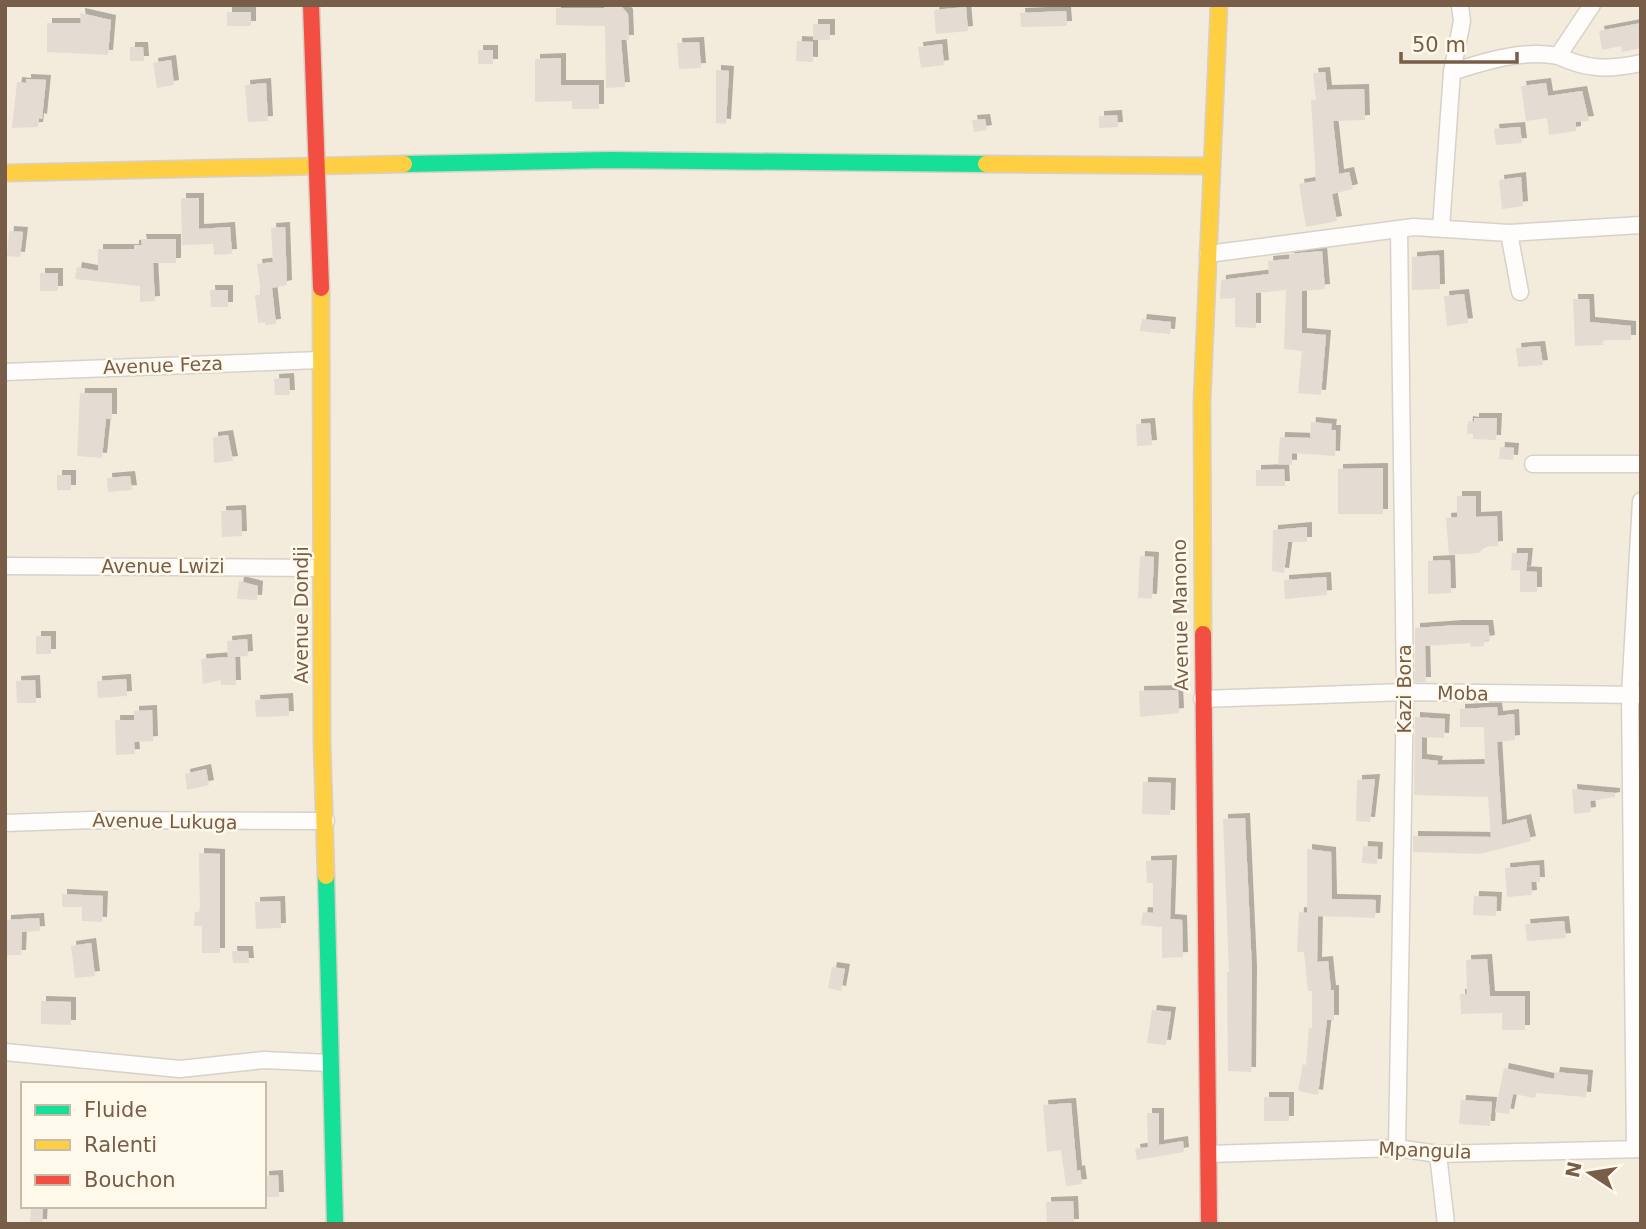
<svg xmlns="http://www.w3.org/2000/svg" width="1646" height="1229" font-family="'DejaVu Sans',sans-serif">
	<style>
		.residential { fill: #f3ebdb; fill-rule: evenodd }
		.building { fill: #e4dcd2; filter: url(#shadow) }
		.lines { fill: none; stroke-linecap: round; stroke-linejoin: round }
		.street-casing { stroke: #d7d1c9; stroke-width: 19 }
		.fast-casing { stroke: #d7d0c7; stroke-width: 19 }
		.slow-casing { stroke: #d7d0c7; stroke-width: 19 }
		.jam-casing { stroke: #d7d0c7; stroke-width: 19 }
		.street { stroke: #fefdfc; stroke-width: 16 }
		.fast { stroke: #16e098; stroke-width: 16 }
		.slow { stroke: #ffcf43; stroke-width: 16 }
		.jam { stroke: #f24e42; stroke-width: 16 }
		.labels { text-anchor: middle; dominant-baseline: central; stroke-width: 5; stroke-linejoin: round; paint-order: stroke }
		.street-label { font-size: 19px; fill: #785e48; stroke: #fff9ec }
	</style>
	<defs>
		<filter id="shadow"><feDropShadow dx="5" dy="-5" stdDeviation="0" flood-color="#0004"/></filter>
	</defs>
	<rect width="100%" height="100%" fill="#f7f4eb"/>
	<path class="residential" d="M5,5h1636v1219h-1636zM23,1084h241v122h-241z"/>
	<g class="building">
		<path d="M604,5h16l8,9 1,26h-8l4,47 -19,1 -1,-62 -49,-1v-17h48z"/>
		<path d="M966,7l2,24 -32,3 -2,-24z"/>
		<path d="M1066,11l1,15 -46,1 -1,-14z"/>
		<rect x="227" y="12" width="24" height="14"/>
		<path d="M80,13l31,7 -3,35 -61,-3v-29h34z"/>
		<path d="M1641,23v25l-19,4 -1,-6 -19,4 -3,-19z"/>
		<rect x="813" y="24" width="17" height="16"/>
		<path d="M797,41l16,1v20l-17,-1z"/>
		<path d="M699,42l2,26 -22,1 -2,-26z"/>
		<path d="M942,44l2,21 -23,3 -3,-21z"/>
		<path d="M130,47h13l1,14h-14z"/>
		<rect x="478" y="50" width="15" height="14"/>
		<path d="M561,58v27h38v24h-27v-8l-37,1v-43z"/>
		<path d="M171,60l3,25 -17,3 -4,-25z"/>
		<path d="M716,70l13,1 -3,53 -10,-1z"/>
		<path d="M1325,72l2,18 37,-1 1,31 -32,1 6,53 10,-2 4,17 -21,5 5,27 -31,6 -7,-43 17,-3 -5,-81h5l-3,-27z"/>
		<path d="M26,79l20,1 -4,39 -3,-1 -1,9 -26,1 5,-46 9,1z"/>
		<path d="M266,83l2,38 -20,1 -3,-37z"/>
		<path d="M1546,83l2,13 34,-5 7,30 -13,1v9l-27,4 -2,-17 -21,3 -5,-35z"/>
		<path d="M1117,115l1,12 -19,1v-12z"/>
		<path d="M985,119l2,11 -13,2 -2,-12z"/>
		<path d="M1520,127l2,16 -26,2 -2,-16z"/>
		<path d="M1521,177l2,29 -21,3 -3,-29z"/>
		<path d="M181,198h18v31l31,-2 2,27 -18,1 -1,-11 -31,1z"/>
		<path d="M285,227l2,58 -15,3 4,36 -11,1v-3l-7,1 -3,-28h6l-4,-31 16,-2 -2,-34z"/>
		<path d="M9,231l14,1 -3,25 -13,-1z"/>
		<path d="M141,239h35v24h-23l2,38 -15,1v-16l-65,-7 2,-12 21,4v-22h36v-4h8z"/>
		<path d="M1322,251l3,38 -23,2v42l24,2 -5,60 -23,-2 4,-42 -18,-2 2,-59 -30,3v35l-21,-1v-29l-15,1 1,-19 48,-6 -1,-13 21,-2v-5z"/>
		<path d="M1439,255l1,34 -28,1v-33z"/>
		<rect x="40" y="273" width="18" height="18"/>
		<path d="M210,290h18v17h-17z"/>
		<path d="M1464,294l4,29 -21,3 -3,-30z"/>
		<path d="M1573,299h16l1,23 41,4v14h-28v5l-28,1z"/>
		<path d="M1142,319l29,3 -1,12 -30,-3z"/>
		<path d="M1540,346l3,19 -25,2 -2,-19z"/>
		<path d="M289,378l1,17h-15l-1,-16z"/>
		<path d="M80,393h32v26h-6l-4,39 -25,-2z"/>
		<path d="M1474,418h23l-1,22 -23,-1v-5h-6l1,-13 6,1z"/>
		<path d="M1311,422l21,2 -1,6h5l-1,26 -43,-3v12l-14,-1 2,-27 30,1z"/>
		<path d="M1150,423l2,22 -15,1 -1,-22z"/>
		<path d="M228,435l5,26 -19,2 -1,-26z"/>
		<path d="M1500,447l14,1 -1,12 -14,-1z"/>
		<path d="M1383,468v46h-45v-45z"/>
		<path d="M1284,469l1,17h-29v-16z"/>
		<rect x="57" y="475" width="14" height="15"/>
		<path d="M130,476l2,14 -24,2 -1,-14z"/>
		<path d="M1457,496h19v21l21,-1 1,30 -14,1 -5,6 -30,2 -3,-37 11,-1z"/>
		<path d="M241,510l1,26 -20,1 -1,-26z"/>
		<path d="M1307,527v15h-19l-4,31 -12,-2 1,-41z"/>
		<path d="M1512,553h16l-2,18 -15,-1z"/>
		<path d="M1140,556l14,1 -2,42 -14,-1z"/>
		<path d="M1450,560l1,33 -23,1v-33z"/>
		<path d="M1520,571l17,1v20h-17z"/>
		<path d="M1326,577l1,18 -42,4 -1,-19z"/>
		<path d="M239,581l19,5 -1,14 -20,-1z"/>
		<path d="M1458,625h30l2,15 -6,1v5l-13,1 -1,-4 -45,3 1,36h-11v-54z"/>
		<rect x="36" y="636" width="15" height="18"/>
		<path d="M247,639l1,17 -13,1 1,28h-15v-5l-18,4 -2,-25 27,-2 -1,-16z"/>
		<path d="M126,679l1,17 -29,2 -1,-17z"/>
		<path d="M35,680l1,23h-19l-1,-22z"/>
		<path d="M1178,690l1,23 -39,4 -1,-26z"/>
		<path d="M288,698l1,18 -33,1 -1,-17z"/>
		<path d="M1497,707l1,9 16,-2 1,26 -18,2 5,83 24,-6 5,22 -51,13 -67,-2v-16l78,1 -3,-40 -74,-2 1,-78 30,2 -1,19 -22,-1v22l16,2 -1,4 48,-1 -1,-37h-24v-18z"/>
		<path d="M152,710l1,31 -19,1 1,12 -19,1 -1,-35h19v-9z"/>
		<path d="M206,769l3,16 -22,5 -2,-16z"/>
		<path d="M1375,779l-5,43 -14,-1 1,-41z"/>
		<path d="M1143,782l28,1 -1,32 -28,-1z"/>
		<path d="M1572,789l43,4v4l-25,4 1,11 -17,2z"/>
		<path d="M1245,818l7,153 -1,101 -23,-1 -1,-99h2l-6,-153z"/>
		<path d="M1363,846l15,1 -1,17 -15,-1z"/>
		<path d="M1307,849l24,3 1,47 44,1 -1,18 -57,-2 -1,46 11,-1 3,29h3v30h-7l-9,75 -20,-4 5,-27 3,1 3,-37h3v-37h-4l-4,-39h-7l2,-40 8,1z"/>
		<path d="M199,853l21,1v99h-18v-27h-8l1,-14h5z"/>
		<path d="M1172,860l-2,59 12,1 1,37 -21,1v-31l-21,-2 2,-13 10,1v-30h-6l-1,-22z"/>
		<path d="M1539,865l1,17h-9l1,13 -25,2 -2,-29z"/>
		<path d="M62,894l41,2 -1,26 -20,-1v-14h-20z"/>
		<path d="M1474,896l23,1 -1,19 -23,-1z"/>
		<path d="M280,901l1,27 -25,1 -1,-27z"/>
		<path d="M39,918l1,13 -18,1 -1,23h-16l1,-35z"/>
		<path d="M1564,921l2,17 -39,3 -2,-17z"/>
		<path d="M91,943l4,33 -20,2 -4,-32z"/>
		<path d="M232,951h16l1,12h-16z"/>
		<path d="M1487,959l3,37h35v34h-23v-17l-41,1 -1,-20h7l-1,-34z"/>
		<path d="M832,967l13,2 -4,22 -13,-3z"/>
		<path d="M41,1001l30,1v23l-30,-1z"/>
		<path d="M1152,1010l19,2 -5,33 -19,-2z"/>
		<path d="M1504,1068l50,11 1,-7 33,3 -2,22 -50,-4 -1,5 -22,-4 -4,20 -14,-2z"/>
		<rect x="1264" y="1097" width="25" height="24"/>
		<path d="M1461,1100l31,2 -2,24 -31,-2z"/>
		<path d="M1071,1103l6,68 3,-1 2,14 -16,2 -5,-36 -14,2 -4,-47z"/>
		<path d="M1147,1113h12v32l24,-4 1,11 -47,8 -2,-11 13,-2z"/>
		<path d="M278,1175l1,22h-15v-21z"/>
		<path d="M1073,1201l1,23h-27l-1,-22z"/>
		<path d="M31,1206h12l-1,18h-12z"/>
	</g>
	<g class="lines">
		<defs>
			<g id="street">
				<path d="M1558,56c30,14 51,14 83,7"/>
				<path d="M1452,72c34,-11 72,-23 106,-16l34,-51"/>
				<path d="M1441,228l11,-156 10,-51 -2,-16"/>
				<path d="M1509,233l11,59"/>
				<path d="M1208,254l206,-27 95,6 132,-8"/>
				<path d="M5,372l315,-12"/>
				<path d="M1533,464h108"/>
				<path d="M5,566l315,2"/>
				<path d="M1202,699l203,-7 236,3"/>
				<path d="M5,823l87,-3 234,1"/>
				<path d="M5,1052l175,17 84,-9 66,3"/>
				<path d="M1397,1148l8,-456 -6,-463"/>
				<path d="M1635,1149l-5,-454 11,-194"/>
				<path d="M1209,1154l188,-6 41,6 203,-5"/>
				<path d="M1438,1154l8,70"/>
			</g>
			<g id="fast">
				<path d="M404,164l205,-4 377,4"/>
				<path d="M326,876l9,348"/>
			</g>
			<g id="slow">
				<path d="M986,164l224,2"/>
				<path d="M5,173l399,-9"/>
				<path d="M321,288l1,454 4,134"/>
				<path d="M1203,634l-1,-233 17,-396"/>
			</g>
			<g id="jam">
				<path d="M311,5l10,283"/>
				<path d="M1203,634l6,590"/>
			</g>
		</defs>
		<use href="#street" class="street-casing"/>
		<use href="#fast" class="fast-casing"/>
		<use href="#slow" class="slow-casing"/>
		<use href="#jam" class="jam-casing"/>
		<use href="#street" class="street"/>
		<use href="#fast" class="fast"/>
		<use href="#slow" class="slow"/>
		<use href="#jam" class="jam"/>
	</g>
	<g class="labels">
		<g class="street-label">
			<text transform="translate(163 365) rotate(-2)">Avenue Feza</text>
			<text x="163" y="566">Avenue Lwizi</text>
			<text transform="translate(301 615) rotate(-90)">Avenue Dondji</text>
			<text transform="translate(1180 615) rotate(-91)">Avenue Manono</text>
			<text transform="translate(1404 689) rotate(-90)">Kazi Bora</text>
			<text transform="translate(1463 693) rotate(1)">Moba</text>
			<text transform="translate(165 821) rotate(1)">Avenue Lukuga</text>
			<text transform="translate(1425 1150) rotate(2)">Mpangula</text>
		</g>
	</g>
	<rect width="1646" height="1229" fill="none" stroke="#785e48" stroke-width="14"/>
	<rect x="21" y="1082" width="245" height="126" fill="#fff9ec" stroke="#c9bbaa" stroke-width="2"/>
	<rect x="35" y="1105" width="35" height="10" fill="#16e098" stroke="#c9bbaa" stroke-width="2"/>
	<text x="84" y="1117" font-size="21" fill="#785e48">Fluide</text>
	<rect x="35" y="1140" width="35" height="10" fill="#ffcf43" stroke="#c9bbaa" stroke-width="2"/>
	<text x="84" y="1152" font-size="21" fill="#785e48">Ralenti</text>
	<rect x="35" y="1175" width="35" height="10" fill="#f24e42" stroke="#c9bbaa" stroke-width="2"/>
	<text x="84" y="1187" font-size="21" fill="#785e48">Bouchon</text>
	<g transform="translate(1590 1173) rotate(282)" stroke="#fff9ec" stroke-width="5" paint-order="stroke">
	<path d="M0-5L12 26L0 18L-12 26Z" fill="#785e48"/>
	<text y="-10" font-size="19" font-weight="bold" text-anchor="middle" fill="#785e48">N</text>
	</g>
	<path d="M1401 52v10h116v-10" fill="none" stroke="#785e48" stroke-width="3.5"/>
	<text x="1412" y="52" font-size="21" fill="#785e48" stroke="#fff9ec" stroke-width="5" paint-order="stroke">50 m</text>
</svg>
